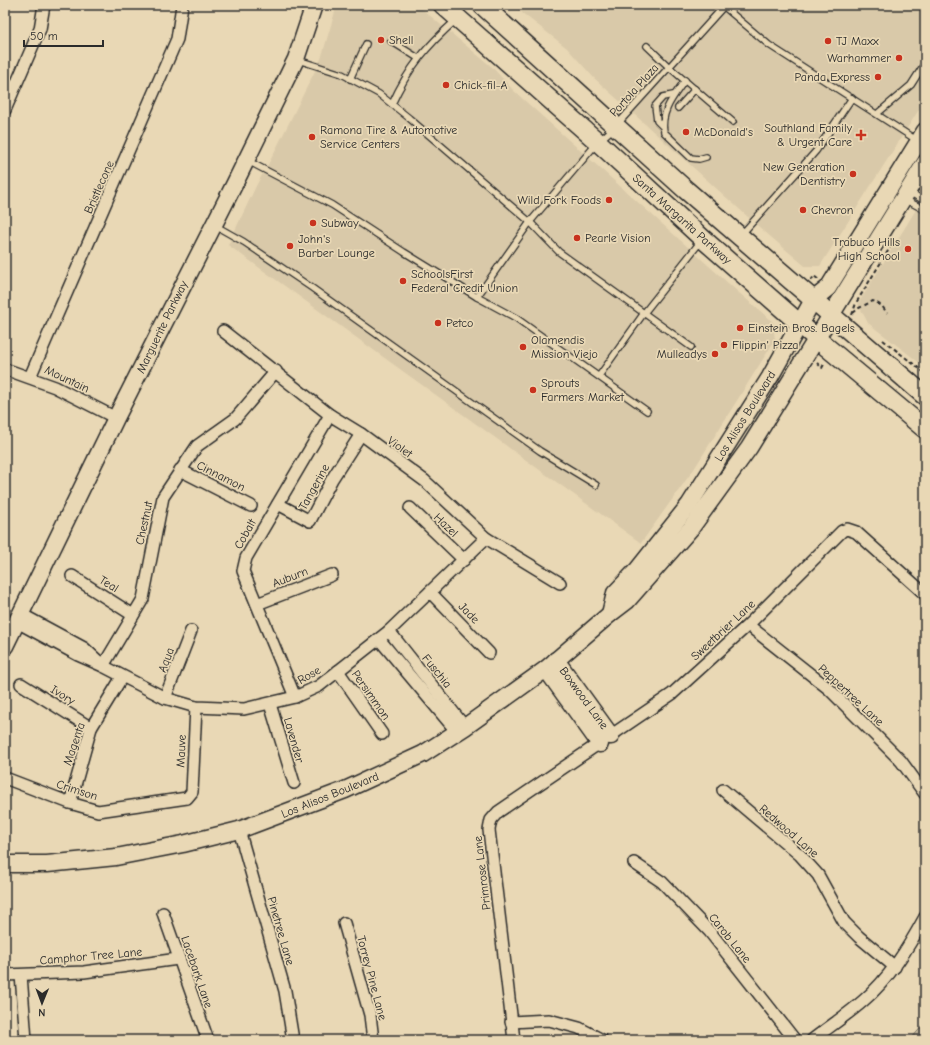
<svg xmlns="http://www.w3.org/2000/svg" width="930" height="1045" font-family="'Comic Neue',sans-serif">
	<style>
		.built { fill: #d9c9a9 }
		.grass { fill: url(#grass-dots); stroke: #7a7465 }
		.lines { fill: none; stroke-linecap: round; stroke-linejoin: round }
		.lane-casing { stroke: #2b2b2b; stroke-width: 8 }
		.street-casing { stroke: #2b2b2b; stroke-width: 14 }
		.secondary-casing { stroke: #2b2b2b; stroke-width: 19 }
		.primary-casing { stroke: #2b2b2b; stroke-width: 21 }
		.path { stroke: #2b2b2b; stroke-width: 2; stroke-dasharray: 4 3; stroke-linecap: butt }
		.lane { stroke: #e9d8b5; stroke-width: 5.5 }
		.street { stroke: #e9d8b5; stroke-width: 11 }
		.secondary { stroke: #e9d8b5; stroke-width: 16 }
		.primary { stroke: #e9d8b5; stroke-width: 18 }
		.poi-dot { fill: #c8321e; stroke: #e9d8b5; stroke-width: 1.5 }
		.labels { text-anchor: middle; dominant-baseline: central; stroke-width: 3.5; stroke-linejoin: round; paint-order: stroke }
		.poi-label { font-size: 12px; fill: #2b2b2b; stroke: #e9d8b5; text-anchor: start }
		.street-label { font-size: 12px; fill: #2b2b2b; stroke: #e9d8b5 }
	</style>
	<defs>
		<pattern id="grass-dots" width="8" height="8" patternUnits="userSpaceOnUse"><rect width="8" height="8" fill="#cabc9f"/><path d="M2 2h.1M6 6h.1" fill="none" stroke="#a49982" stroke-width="1.8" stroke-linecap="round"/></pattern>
	</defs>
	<rect width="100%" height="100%" fill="#e9d8b5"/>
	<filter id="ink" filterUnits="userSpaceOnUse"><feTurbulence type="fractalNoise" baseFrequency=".025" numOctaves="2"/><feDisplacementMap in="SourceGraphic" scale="8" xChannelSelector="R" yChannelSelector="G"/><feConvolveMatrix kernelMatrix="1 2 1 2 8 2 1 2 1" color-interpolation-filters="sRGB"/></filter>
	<g filter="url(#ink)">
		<g class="built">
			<path d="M337,5h80l75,62 22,24 224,201 35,30 2,18 -81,129 -53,74 -413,-298 29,-61 13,-23 51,-102z"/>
			<path d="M512,5h413v95l-105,166h-15l-47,-40 -164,-148 -27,-30z"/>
			<path d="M925,195v172l-57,-44 -10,-19z"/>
		</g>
		<path class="grass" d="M925,1023v17h-15z"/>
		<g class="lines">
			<defs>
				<g id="lane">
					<path d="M722,5l47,40 149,96"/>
					<path d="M495,15l9,-10"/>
					<path d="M391,41l27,17"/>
					<path d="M647,46l22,21 64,55"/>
					<path d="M298,60l44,14 37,20 30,24 121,104 29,30 132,95"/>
					<path d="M350,79l16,-35"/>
					<path d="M685,80c-10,15 -25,31 -21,52l27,26 8,1 7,-2"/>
					<path d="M392,104c16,-36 35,-58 64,-84"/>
					<path d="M678,108l17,-19"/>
					<path d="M878,113l33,-28 14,-22"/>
					<path d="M663,127l-6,-6 -2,-15 8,-9 10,-2"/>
					<path d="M248,161l84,44 72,47 73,45 39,21 131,93"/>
					<path d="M909,192l16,9"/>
					<path d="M904,199l21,11"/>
					<path d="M214,225l30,17 68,46 228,163 56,34"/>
					<path d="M741,235l75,-84 36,-53"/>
					<path d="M477,297l53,-75 68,-80 17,-15 110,-122"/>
					<path d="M599,376l45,-63 57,-72"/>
				</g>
				<g id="street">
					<path d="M5,110l35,-81 4,-24"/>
					<path d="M223,331l107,84 31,19 64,47 61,57 74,45"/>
					<path d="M5,369l50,18 61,31"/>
					<path d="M30,377l147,-338 5,-34"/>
					<path d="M180,470l71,36"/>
					<path d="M278,504l32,17 22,-42 29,-45"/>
					<path d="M410,508l54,52"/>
					<path d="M72,576l61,39"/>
					<path d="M430,592l59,61"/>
					<path d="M257,604l75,-29"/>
					<path d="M21,614l63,34 14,13"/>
					<path d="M17,622l61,33 25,11 62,32 31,9 48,2 51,-12 24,-11 70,-55 97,-93"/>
					<path d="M748,625l81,64 72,72 24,33"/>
					<path d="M389,631l76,96"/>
					<path d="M379,639l78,93"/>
					<path d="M103,666l40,-67 20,-102 34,-51 38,-27 41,-48"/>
					<path d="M338,671l44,63"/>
					<path d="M21,684l70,44"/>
					<path d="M295,697l-52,-126 3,-13 84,-143"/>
					<path d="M165,698l26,-67"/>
					<path d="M270,704l24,79"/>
					<path d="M5,778l65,25 28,8 89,-13 5,-6 4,-85"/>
					<path d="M723,790l77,65 18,20 26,47 15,15 36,30"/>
					<path d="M70,803l21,-75 31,-51"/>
					<path d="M239,830l46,161 8,49"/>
					<path d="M634,863l28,19 48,50 85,108"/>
					<path d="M163,913l45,127"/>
					<path d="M344,923l26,92 3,25"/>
					<path d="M5,975l79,-3 94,-13"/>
					<path d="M21,975l5,65"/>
					<path d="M511,1022l38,-2 30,8 23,12"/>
					<path d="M514,1040l-25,-210 2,-10 7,-8 174,-118 76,-69 94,-94 5,-2 9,3 69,62"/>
					<path d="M812,1040c17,-13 35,-25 51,-39 27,-23 45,-53 62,-84"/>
				</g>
				<g id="secondary">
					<path d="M610,614l5,-21 23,-24 51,-64 81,-128 43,-77 15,-12 97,-157"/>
					<path d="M5,646l111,-228 118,-233 62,-126 18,-54"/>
					<path d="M556,660l55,76"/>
					<path d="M546,669l54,75"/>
					<path d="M5,864h42l69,-7 67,-13 56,-14 106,-40 78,-36 42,-27 81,-58 64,-55 17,-13 64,-73 58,-80 176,-285"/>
				</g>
				<g id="primary">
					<path d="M443,5l155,137 105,97 114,100 108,90"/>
					<path d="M482,5l204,185 239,206"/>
				</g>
			</defs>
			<use href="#lane" class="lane-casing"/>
			<use href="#street" class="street-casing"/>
			<use href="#secondary" class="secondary-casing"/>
			<use href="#primary" class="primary-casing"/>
			<g class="path">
				<path d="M811,281l3,-5 5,4"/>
				<path d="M853,313l6,-5 14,-7 9,5 5,7"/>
				<path d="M852,315l4,-12 35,-57"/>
				<path d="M883,340l42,33"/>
				<path d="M817,363l5,5 2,-4"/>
			</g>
			<use href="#lane" class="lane"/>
			<use href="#street" class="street"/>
			<use href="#secondary" class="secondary"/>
			<use href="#primary" class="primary"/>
		</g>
	</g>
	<g class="poi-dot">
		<circle cx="381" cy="40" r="4"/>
		<circle cx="828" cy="41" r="4"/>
		<circle cx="899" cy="58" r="4"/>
		<circle cx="878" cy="77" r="4"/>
		<circle cx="446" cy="85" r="4"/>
		<circle cx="686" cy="132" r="4"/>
		<path d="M859 129h4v4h4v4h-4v4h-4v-4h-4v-4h4z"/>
		<circle cx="312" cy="137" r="4"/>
		<circle cx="853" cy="174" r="4"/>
		<circle cx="609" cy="200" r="4"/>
		<circle cx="803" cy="210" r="4"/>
		<circle cx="313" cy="223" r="4"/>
		<circle cx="577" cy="238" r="4"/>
		<circle cx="290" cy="246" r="4"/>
		<circle cx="908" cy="249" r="4"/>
		<circle cx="403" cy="281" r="4"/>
		<circle cx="438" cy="323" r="4"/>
		<circle cx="740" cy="328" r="4"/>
		<circle cx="724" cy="345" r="4"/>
		<circle cx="523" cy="347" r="4"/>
		<circle cx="715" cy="354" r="4"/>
		<circle cx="533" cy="390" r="4"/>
	</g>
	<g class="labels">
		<g class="poi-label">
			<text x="389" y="40">Shell</text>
			<text x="836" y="41">TJ Maxx</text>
			<text x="891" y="58" text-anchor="end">Warhammer</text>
			<text x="870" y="77" text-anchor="end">Panda Express</text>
			<text x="454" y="85">Chick-fil-A</text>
			<text x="852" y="128" text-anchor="end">Southland Family<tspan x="852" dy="14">&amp; Urgent Care</tspan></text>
			<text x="320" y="130">Ramona Tire &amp; Automotive<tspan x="320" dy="14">Service Centers</tspan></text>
			<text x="694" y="132">McDonald's</text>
			<text x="845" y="167" text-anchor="end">New Generation<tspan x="845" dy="14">Dentistry</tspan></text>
			<text x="601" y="200" text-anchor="end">Wild Fork Foods</text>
			<text x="811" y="210">Chevron</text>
			<text x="321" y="223">Subway</text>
			<text x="585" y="238">Pearle Vision</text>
			<text x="298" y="239">John's<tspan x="298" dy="14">Barber Lounge</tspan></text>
			<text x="900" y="242" text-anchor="end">Trabuco Hills<tspan x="900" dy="14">High School</tspan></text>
			<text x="411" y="274">SchoolsFirst<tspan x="411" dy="14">Federal Credit Union</tspan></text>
			<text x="446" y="323">Petco</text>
			<text x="748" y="328">Einstein Bros. Bagels</text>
			<text x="531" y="340">Olamendis<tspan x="531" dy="14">Mission Viejo</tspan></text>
			<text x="732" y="345">Flippin' Pizza</text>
			<text x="707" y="354" text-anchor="end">Mulleadys</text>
			<text x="541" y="383">Sprouts<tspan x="541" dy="14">Farmers Market</tspan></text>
		</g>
		<g class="street-label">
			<text transform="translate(634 90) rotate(-48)">Portola Plaza</text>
			<text transform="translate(99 187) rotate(-66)">Bristlecone</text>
			<text transform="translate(682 219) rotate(42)">Santa Margarita Parkway</text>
			<text transform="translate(162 327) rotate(-64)">Marguerite Parkway</text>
			<text transform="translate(67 379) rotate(25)">Mountain</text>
			<text transform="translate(745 416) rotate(-58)">Los Alisos Boulevard</text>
			<text transform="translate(400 447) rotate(36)">Violet</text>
			<text transform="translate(221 476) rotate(27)">Cinnamon</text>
			<text transform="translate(314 487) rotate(-61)">Tangerine</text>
			<text transform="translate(144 523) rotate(-78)">Chestnut</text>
			<text transform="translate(446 525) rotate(44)">Hazel</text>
			<text transform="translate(245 534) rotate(-61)">Cobalt</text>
			<text transform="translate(290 577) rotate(-21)">Auburn</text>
			<text transform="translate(109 584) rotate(32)">Teal</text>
			<text transform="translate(469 613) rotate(46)">Jade</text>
			<text transform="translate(723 630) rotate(-43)">Sweetbrier Lane</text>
			<text transform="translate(166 660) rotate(-69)">Aqua</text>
			<text transform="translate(437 671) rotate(51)">Fuschia</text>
			<text transform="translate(309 675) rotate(-30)">Rose</text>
			<text transform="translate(63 695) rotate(32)">Ivory</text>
			<text transform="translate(371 695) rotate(55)">Persimmon</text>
			<text transform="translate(851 695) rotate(43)">Peppertree Lane</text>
			<text transform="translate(584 698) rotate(54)">Boxwood Lane</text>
			<text transform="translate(294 740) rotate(74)">Lavender</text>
			<text transform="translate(74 744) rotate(-71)">Magenta</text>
			<text transform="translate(181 751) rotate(-87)">Mauve</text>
			<text transform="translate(77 790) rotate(18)">Crimson</text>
			<text transform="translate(330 795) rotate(-22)">Los Alisos Boulevard</text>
			<text transform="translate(789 831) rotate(41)">Redwood Lane</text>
			<text transform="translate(482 873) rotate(-97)">Primrose Lane</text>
			<text transform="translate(281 931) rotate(74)">Pinetree Lane</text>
			<text transform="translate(730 938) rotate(51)">Carob Lane</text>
			<text transform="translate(91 956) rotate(-5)">Camphor Tree Lane</text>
			<text transform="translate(197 972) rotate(71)">Lacebark Lane</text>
			<text transform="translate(372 978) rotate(75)">Torrey Pine Lane</text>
		</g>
	</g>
	<rect width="930" height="1045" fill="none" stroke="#e9d8b5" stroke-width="20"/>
	<rect x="10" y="10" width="910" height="1025" fill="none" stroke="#2b2b2b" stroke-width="1.5" filter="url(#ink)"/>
	<g transform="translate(42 1003) rotate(181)" stroke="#e9d8b5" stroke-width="3" paint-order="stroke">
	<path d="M0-3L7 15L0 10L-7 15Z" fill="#2b2b2b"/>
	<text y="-6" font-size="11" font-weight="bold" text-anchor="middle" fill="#2b2b2b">N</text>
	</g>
	<path d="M24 40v6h79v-6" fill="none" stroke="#2b2b2b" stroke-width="2"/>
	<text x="30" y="40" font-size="12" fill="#2b2b2b" stroke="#e9d8b5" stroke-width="3" paint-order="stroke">50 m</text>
</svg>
